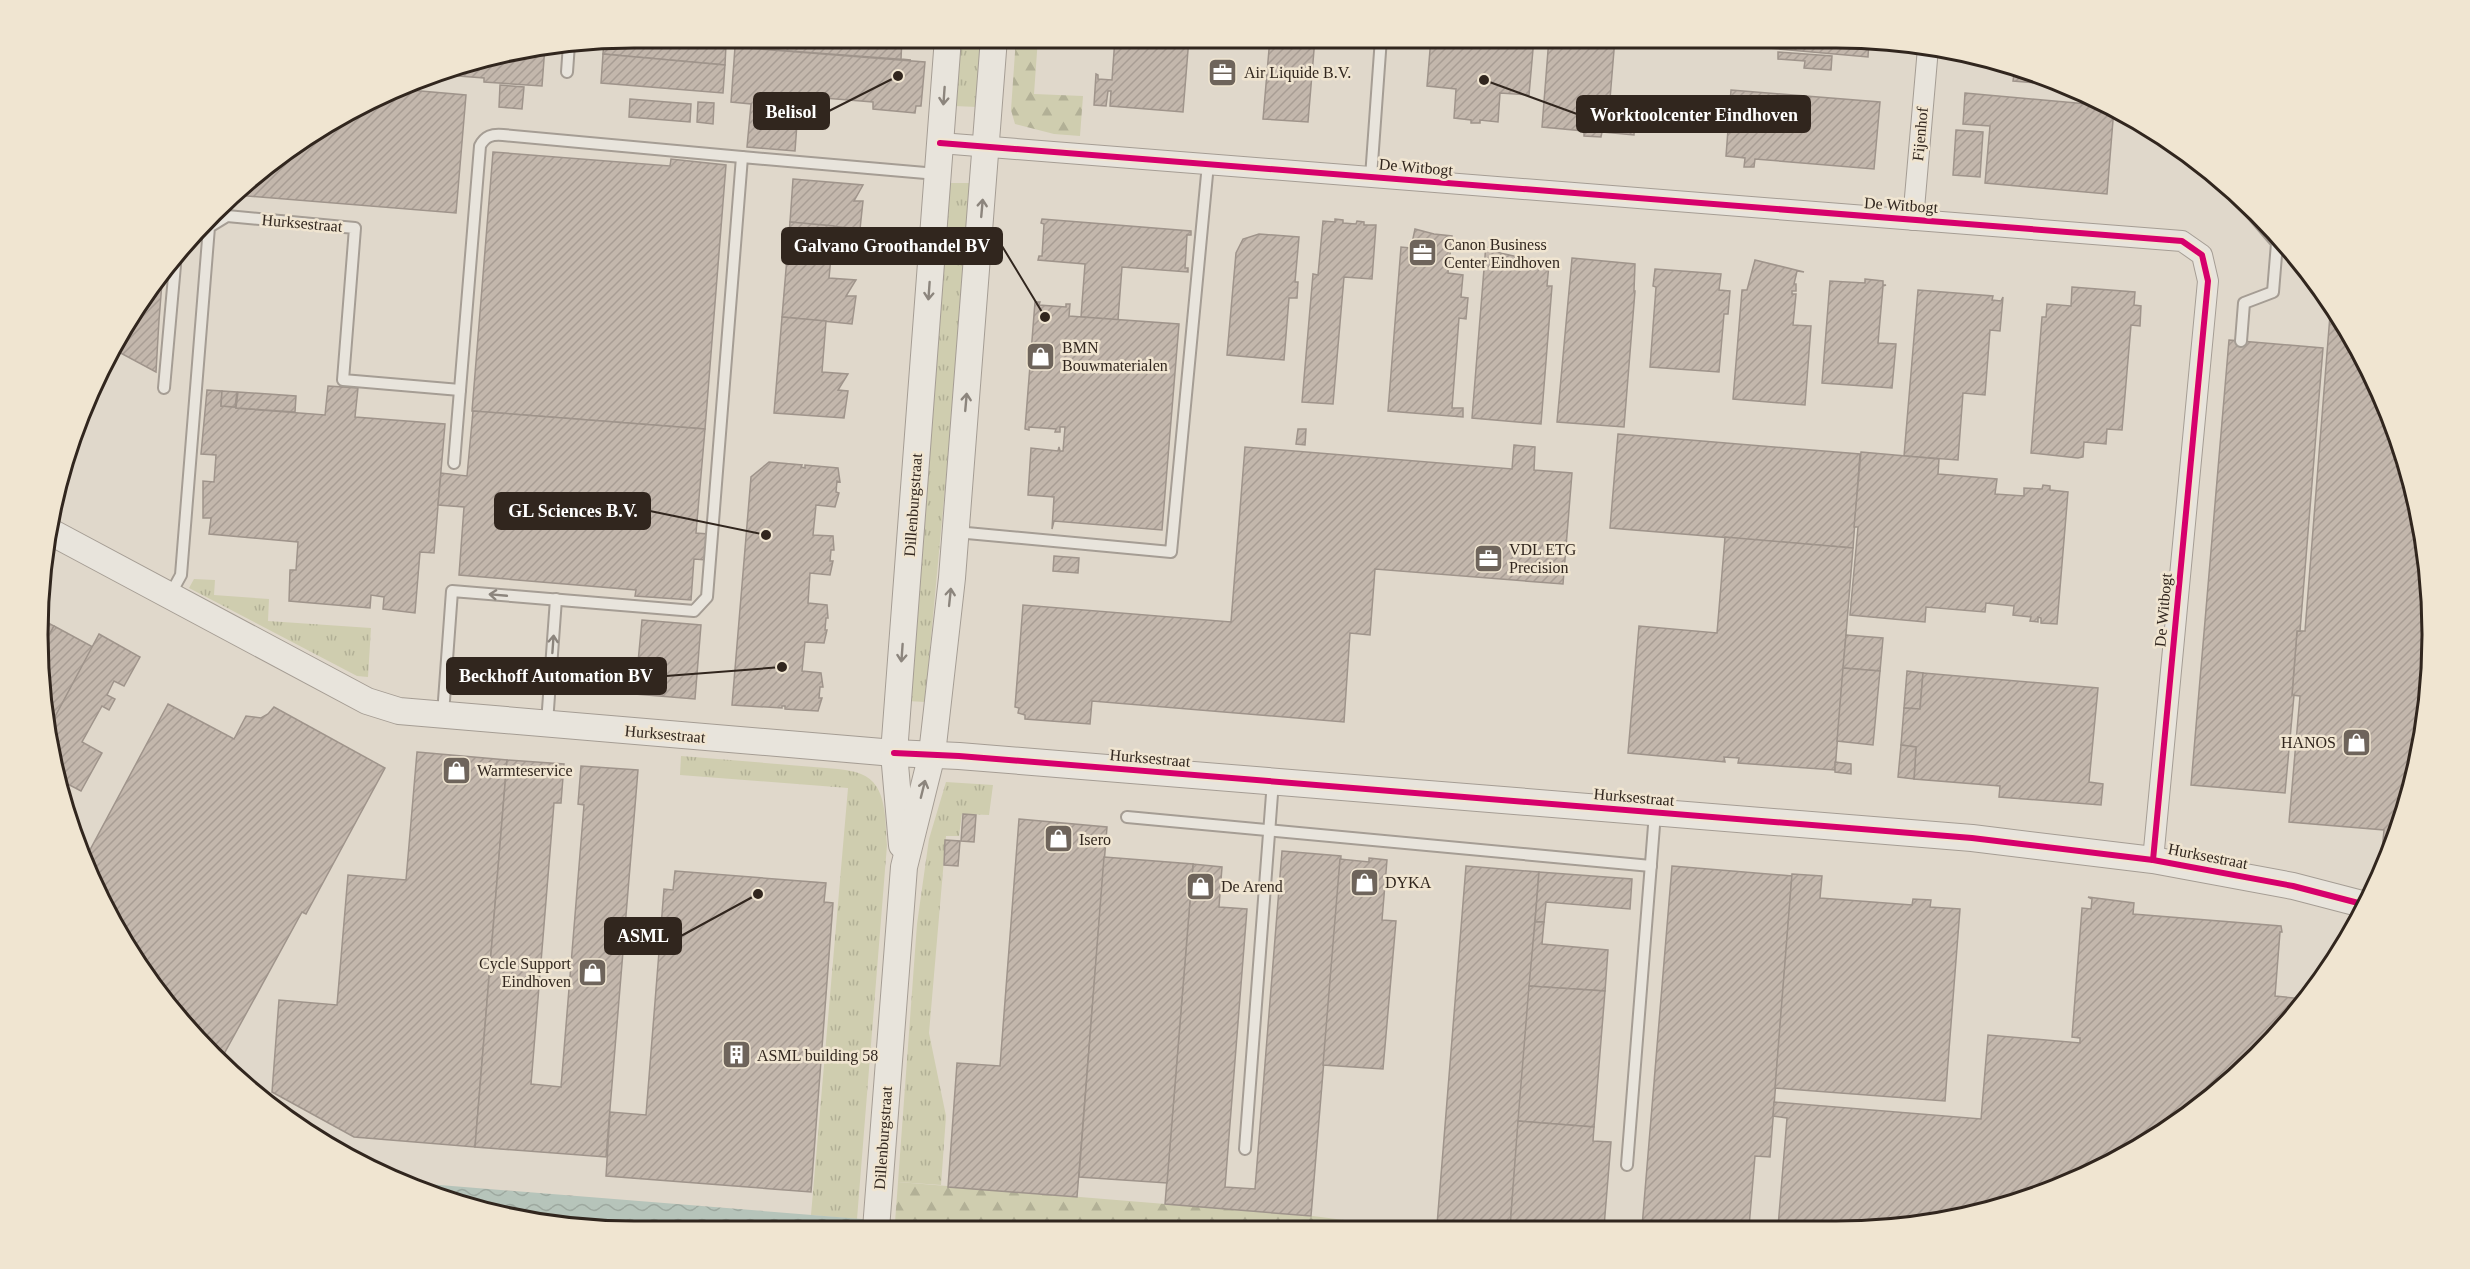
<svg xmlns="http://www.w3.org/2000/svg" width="2470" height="1269" font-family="'Times New Roman',serif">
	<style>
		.grass { fill: url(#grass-tufts) }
		.forest { fill: url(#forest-firs) }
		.water { fill: url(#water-waves) }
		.building { fill: url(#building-hatch); stroke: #9f948b; stroke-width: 1.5 }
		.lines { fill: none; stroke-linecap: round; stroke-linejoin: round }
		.service-casing { stroke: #a59d94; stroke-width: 14 }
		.minor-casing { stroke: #a59d94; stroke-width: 22 }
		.tertiary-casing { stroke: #a59d94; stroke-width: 28 }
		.service { stroke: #e8e4dc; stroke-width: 10 }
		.minor { stroke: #e8e4dc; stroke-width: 20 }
		.tertiary { stroke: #e8e4dc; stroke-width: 26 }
		.cycleway-casing { stroke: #f0e5d1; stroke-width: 10 }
		.cycleway { stroke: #d6006c; stroke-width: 6 }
		.oneway { stroke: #8c857d }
		.labels { text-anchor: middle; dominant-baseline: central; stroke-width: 5; stroke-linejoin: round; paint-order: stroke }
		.poi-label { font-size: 16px; fill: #31261e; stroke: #f0e5d1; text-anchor: start }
		.street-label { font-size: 16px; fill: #31261e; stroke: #f0e5d1 }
		.rim { fill: none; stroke: #31261e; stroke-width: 3 }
		.leader { fill: none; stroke: #31261e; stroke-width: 2 }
		.callout-dot { fill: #31261e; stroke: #f0e5d1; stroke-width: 2 }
		.callout { fill: #31261e; stroke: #31261e; stroke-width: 2 }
		.callout-label { font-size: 18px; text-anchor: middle; font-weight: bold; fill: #fff }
	</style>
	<defs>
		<pattern id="grass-tufts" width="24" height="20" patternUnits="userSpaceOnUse" patternTransform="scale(1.5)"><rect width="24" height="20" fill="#cfcdaf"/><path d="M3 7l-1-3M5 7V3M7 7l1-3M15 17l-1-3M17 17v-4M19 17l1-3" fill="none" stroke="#b2b096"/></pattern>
		<pattern id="forest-firs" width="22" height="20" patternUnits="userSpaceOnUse" patternTransform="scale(1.5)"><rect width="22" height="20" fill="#cfcdaf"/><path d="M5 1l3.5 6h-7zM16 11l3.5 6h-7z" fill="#b2b096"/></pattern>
		<pattern id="water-waves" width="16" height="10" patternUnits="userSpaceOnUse" patternTransform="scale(1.5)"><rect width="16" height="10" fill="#b6c4ba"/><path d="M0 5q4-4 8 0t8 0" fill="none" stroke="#9da89f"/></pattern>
		<pattern id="building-hatch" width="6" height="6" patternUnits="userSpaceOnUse" patternTransform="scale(1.5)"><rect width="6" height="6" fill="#c3b7ac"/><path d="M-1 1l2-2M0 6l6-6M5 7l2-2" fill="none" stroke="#a89d94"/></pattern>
	</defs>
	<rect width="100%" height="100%" fill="#e0d8cb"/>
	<g class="grass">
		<path d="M960,38h22l-5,69 -23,-1z"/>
		<path d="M948,183h22l-9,134 -36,385 -18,-1z"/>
		<path d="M194,579l21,1 -1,15 55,4 -1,22 103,7 -3,49 -11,-1 -168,-88z"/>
		<path d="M681,756l157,13c7,1 16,2 23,5 27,10 24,48 26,71l-30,374 -46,-4 37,-427 -168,-13z"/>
		<path d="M946,782l47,3 -4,30 -27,-1 -3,22h-13l-17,197 17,83 -5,69 -43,-3 19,-258 12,-85z"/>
	</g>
	<g class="forest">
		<path d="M1016,38h22l-4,56 49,2 -3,40 -26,-2 -39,-10 -4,-14z"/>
		<path d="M898,1182l415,34 93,12 -420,1 -91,-7z"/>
	</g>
	<path class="water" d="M403,1182l583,47 -390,1 -116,-19z"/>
	<g class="building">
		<path d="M634,38h102l-1,8 -9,-1 -1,20 -122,-11 1,-14z"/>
		<path d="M736,38h166l-1,21 10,1 -176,-13z"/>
		<path d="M1115,38h74l-6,74 -73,-6 1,-15h-3l-2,15 -12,-1 2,-31 2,1v4l14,1z"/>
		<path d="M1270,38h45l-7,84 -45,-3z"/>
		<path d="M1431,38h103l-5,57 -29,-2 -2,29 -18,-2v3h-9v-3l-17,-2 2,-29 -29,-3z"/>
		<path d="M1549,38h66l-5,61 26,2 -2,34 -32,-3 -1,5 -17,-1v-5l-42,-4z"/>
		<path d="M1667,39h202l-1,18z"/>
		<path d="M545,46l-3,40 -58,-4v-4l-52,-4 86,-25z"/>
		<path d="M735,47l190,15 -4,44h-5l-1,7 -42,-4v-7l-74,-6 -4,55 -48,-4 4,-43 -20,-2z"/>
		<path d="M1778,52l54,4 -1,14 -27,-2 1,-7 -27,-2z"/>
		<path d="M603,54l122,11 -2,28 -122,-10z"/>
		<path d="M2015,67l46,18 -48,-4z"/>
		<path d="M500,85l24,2 -2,22 -23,-2z"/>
		<path d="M398,89l68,6 -10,118 -221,-18 36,-34 65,-44z"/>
		<path d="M1731,90l149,12 -6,67 -119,-10 -1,8h-10l1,-9 -19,-2z"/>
		<path d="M1965,93l145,13 4,2 -7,86 -122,-11 5,-57 -27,-2z"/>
		<path d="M630,99l61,5 -1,18 -61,-5z"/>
		<path d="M698,102l16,1 -1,21 -16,-2z"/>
		<path d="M1956,130l27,2 -3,45 -27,-2z"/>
		<path d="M493,152l177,14 1,-7 55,6 -21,264 -233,-18z"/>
		<path d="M793,179l70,6 -9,16h9l-3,28 -70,-7z"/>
		<path d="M1042,219l149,12v4h-4l-2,33h3v4l-66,-5 -4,53 -37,-3 4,-53 -47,-4 1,-4h3l2,-32 -3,-1z"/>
		<path d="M1335,219l8,1v3l13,1 1,-3 7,1v3h12l-4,54 -28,-2 -11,127 -31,-2 11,-128 5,1 5,-54 12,1z"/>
		<path d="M790,222l44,4 -5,52 27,2 -10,16h10l-4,28 -70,-7z"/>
		<path d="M1415,229l19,5 18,2 -4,37 15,2 -2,22 7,1 -2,21 -7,-1 -7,90h11v9l-75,-6 13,-164 10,1z"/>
		<path d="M1259,234l40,3 -4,45h3l-1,16h-8l-5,62 -57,-5 9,-102 7,-14z"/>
		<path d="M1486,244l1,6 62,14 -2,22h5l-11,138 -69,-6z"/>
		<path d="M1572,258l63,6 -1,27h1l-11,136 -67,-5z"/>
		<path d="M1755,260l49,12 -7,-1 -3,13h2v7h-4v3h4l-3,31 18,1 -6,79 -72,-6 9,-109h5z"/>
		<path d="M1655,269l66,5 -2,16 11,1 -2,23h-4l-5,58 -69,-5 6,-80 -3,-1z"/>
		<path d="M163,270l-4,50 -3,52 -43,-23 25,-46z"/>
		<path d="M1865,279l18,2v4h3l-3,1 -5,57 18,1 -4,44 -70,-5 8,-102 35,2z"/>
		<path d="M2072,287l63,5 -1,13 7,1 -1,20 -9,-1 -9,105 -15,-1 -1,15 -22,-2 -1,15 -5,1 -47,-5 11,-136h4l1,-13 24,2z"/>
		<path d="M1918,290l75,6 -1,4 9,1 2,-4 -3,34 -10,-1 -5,65 -22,-2 -5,67 -54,-4z"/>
		<path d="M1035,302h5l-1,3 27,2v-3h4l-1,12 110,8 -17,206 -108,-9 -2,8 2,-32 -26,-2 3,-47 27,3 1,-4 1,4h3l2,-24h-5v5h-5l1,-3 -27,-2v3l-4,-1z"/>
		<path d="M2330,315l8,1 15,20 48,107 26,114 4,117 -19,115 -27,72h-4l3,-31 -95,-8 11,-126 -8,-1 5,-64h8z"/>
		<path d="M782,317l44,4 -4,51 26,2 -10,16 10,1 -4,27 -70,-5z"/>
		<path d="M2229,340l94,8 -23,283h-3l-5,64h2l-9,98 -94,-8z"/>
		<path d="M328,386l30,2 -3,29 90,7 -11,129 -14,-1 -5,61 -32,-4 1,-12 -13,-2 -1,13 -81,-7 1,-31h6l2,-28 -89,-8 2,-16h-8v-37l11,1 2,-27 -15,-1 6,-64 15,1 -1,15 14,1 3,-15 -2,16 89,7z"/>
		<path d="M222,391l15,1 -2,15 -14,-1z"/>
		<path d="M238,392l58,4 -1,16 -59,-4z"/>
		<path d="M473,411l232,18 -9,104 12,1 -2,26 -12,-1 -3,41 -56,-4 1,-6 -177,-15 5,-68 -26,-2 3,-32 26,3z"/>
		<path d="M1298,429h8l-1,16 -9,-1z"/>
		<path d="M1618,434l242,20 -7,94 -243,-20z"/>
		<path d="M1514,445l21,2 -1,23 38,3 -9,111 -188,-15 -5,66 -20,-2 -6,89 -252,-21 -2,23 -65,-5v-4l-7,-2 1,-5 -4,-1 8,-102 208,17 14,-175 267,22z"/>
		<path d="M1861,452l78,7 -1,15 59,5 -2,15 29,2v-8l18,1 1,-4 7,1v4l18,2 -11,132 -16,-1v-5l-3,-1v5l-8,-1 1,-4 -18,-2 1,-9 -28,-3 -1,9 -59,-5 -1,15 -75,-7 8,-88h-4z"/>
		<path d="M769,462l33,3 -1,2 4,1v-3l33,3 2,14 -3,-1 -1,11 3,1 -4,14 -19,-2 -3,30 20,1 1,14h-3l-1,11h3l-3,14 -20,-2 -2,30 19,2 1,13h-2l-1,12h2l-3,13 -19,-1 -3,29 19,2 2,14h-3l-1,11h3l-4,13 -33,-2v-3h-3v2l-50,-3 19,-228z"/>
		<path d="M1725,537l128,11 -18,222 -97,-7 1,-5 -15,-1 1,5 -97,-9 11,-127 78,7z"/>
		<path d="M1054,556l25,2 -1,15 -25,-2z"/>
		<path d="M39,618l15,8 -8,15 -7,-4z"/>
		<path d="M642,620l59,5 -6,74 -60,-5z"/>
		<path d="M54,626l39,21 -45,83 -9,-56v-20z"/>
		<path d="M99,634l41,23 -16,29 -10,-5 -7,14 8,4 -6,11 -7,-4 -20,36 20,11 -21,38 -25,-13 -8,-48z"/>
		<path d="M1846,635l37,3 -3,33 -37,-3z"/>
		<path d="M1843,668l37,3 -7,74 -36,-4z"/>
		<path d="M1907,671l16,2 -3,36 -16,-1z"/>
		<path d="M1923,673l175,15 -9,94 14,2 -2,21 -102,-8 1,-11 -86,-7 2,-32 -15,-2 3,-37 16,1z"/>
		<path d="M168,704l66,35 12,-23 15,2 7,-4 6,-7 111,61 -79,146 -4,-2 -83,151 -81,-97 -55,-103z"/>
		<path d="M1901,745l15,2 -2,32 -16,-2z"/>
		<path d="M417,752l90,8 -32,387 -121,-10 -82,-45 7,-92 58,5 11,-130 58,5z"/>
		<path d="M507,760l57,4 -3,39h-7l-23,281 30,3 23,-282 -6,-1 3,-38 57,4 -32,387 -131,-10z"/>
		<path d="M1835,762l16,2v10l-16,-2z"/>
		<path d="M963,814l13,1 -2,27 -13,-1z"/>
		<path d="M1019,819l88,8 -30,370 -129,-10 9,-124 43,3z"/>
		<path d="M945,840l15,1 -2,25 -14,-1z"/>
		<path d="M1282,851l59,5 -30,360 -146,-12 28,-340 29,3 -3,40 28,2 -22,278 30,2z"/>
		<path d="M1104,857l89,7 -26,319 -88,-6z"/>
		<path d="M1369,858l18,2 -5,60 14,1 -13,148 -60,-4 17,-206 29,3z"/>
		<path d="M1466,866l73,6 -29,356 -73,-3z"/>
		<path d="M1672,866l120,10 -22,281 -15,-1 -6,71h-107z"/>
		<path d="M675,871l151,12 -2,19 9,1 -22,289 -205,-16 4,-64 36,3 18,-226 9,1z"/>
		<path d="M1539,872l93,7 -2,30 -84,-7 -2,20h-9z"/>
		<path d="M1792,874l30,2 -2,22 92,7 1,-6 18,1 -1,7 30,2 -15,192 -170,-13z"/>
		<path d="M2088,897l46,6 -1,11 148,12 1,6h-2l-5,64 29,3 -20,29 -117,103 -103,55 -150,40 -136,1 9,-109 -14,-2 1,-14 207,17 7,-84 92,8v-5l-8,-1 10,-129 9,1 1,-10z"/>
		<path d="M1535,922h9l-2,22 66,6 -3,41 -76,-5z"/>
		<path d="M1529,986l76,5 -11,136 -76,-6z"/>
		<path d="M1518,1121l76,6 -1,14 18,1 -7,85 -94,1z"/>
	</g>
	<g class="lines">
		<defs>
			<g id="service">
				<path d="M567,72l2,-28"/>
				<path d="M1371,177l10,-139"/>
				<path d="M2240,200l37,43 -4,49 -29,11 -3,38"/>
				<path d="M164,388l12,-134"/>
				<path d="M454,463l26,-317c5,-10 12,-12 23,-11l239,22"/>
				<path d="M956,532l215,20 37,-388"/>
				<path d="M170,595l11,-20 28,-348 18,-11 128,12 -12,152 117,10"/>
				<path d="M443,714l9,-123 242,20 13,-14 35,-440 195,17"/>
				<path d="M547,723l9,-124"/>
				<path d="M1127,817l524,49"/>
				<path d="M1245,1149l28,-368"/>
				<path d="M1627,1165l28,-352"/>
			</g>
			<g id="minor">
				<path d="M940,143l1242,98 20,14 6,26 -55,579"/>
				<path d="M1913,220l15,-172"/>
			</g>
			<g id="tertiary">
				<path d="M49,531l318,170 32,10 495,42 65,3 1013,82 181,22 140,26 73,19"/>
				<path d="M902,845l-8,-92 54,-715"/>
				<path d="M876,1229l28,-362 28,-113 20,-176 42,-540"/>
			</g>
		</defs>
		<use href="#service" class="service-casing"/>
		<use href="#minor" class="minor-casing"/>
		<use href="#tertiary" class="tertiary-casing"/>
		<use href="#service" class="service"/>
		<use href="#minor" class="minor"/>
		<use href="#tertiary" class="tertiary"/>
		<defs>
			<g id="cycleway">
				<path d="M940,143l1242,98 20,14 6,26 -55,579"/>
				<path d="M894,753l65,3 1013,82 181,22 140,26 73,19"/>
			</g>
		</defs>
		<use href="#cycleway" class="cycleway-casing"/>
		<use href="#cycleway" class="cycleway"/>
	</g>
	<defs><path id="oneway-shaft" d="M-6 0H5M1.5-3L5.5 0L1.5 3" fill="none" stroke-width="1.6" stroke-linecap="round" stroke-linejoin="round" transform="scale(1.5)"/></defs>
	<g class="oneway">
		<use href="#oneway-shaft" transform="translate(944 96) rotate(94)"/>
		<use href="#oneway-shaft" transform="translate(982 208) rotate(-85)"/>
		<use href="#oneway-shaft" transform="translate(929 291) rotate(94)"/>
		<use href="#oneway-shaft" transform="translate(966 402) rotate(-85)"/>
		<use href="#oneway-shaft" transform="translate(498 595) rotate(-175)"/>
		<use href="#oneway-shaft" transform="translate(950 597) rotate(-84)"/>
		<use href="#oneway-shaft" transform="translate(553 644) rotate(-86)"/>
		<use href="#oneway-shaft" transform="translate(902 653) rotate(94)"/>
		<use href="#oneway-shaft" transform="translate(923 789) rotate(-76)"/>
	</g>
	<defs>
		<symbol id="office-square" viewBox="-11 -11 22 22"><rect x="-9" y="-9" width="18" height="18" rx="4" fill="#6e645b" stroke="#f0e5d1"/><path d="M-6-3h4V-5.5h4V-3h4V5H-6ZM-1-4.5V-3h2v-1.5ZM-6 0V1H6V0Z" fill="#fff"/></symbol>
		<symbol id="shop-square" viewBox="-11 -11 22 22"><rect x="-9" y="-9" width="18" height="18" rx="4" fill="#6e645b" stroke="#f0e5d1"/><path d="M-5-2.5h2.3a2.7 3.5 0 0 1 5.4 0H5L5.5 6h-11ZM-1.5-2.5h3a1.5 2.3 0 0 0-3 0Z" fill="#fff"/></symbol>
		<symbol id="building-square" viewBox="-11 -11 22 22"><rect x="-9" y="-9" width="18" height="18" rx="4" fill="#6e645b" stroke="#f0e5d1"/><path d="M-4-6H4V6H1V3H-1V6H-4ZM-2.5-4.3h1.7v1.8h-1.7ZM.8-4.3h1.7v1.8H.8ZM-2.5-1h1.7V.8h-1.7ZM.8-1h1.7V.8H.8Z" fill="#fff"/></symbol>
	</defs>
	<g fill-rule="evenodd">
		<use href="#office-square" x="1206" y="56" width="33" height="33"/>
		<use href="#office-square" x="1406" y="236" width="33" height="33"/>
		<use href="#shop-square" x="1024" y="340" width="33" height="33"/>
		<use href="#office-square" x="1472" y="542" width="33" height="33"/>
		<use href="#shop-square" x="2340" y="726" width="33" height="33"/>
		<use href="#shop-square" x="440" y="754" width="33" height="33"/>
		<use href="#shop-square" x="1042" y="822" width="33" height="33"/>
		<use href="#shop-square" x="1348" y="866" width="33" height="33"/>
		<use href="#shop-square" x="1184" y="870" width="33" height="33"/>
		<use href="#shop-square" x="576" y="956" width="33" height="33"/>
		<use href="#building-square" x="720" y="1038" width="33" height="33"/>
	</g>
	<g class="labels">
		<g class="poi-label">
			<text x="1244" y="72">Air Liquide B.V.</text>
			<text x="1444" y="244">Canon Business<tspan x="1444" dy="18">Center Eindhoven</tspan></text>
			<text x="1062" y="347">BMN<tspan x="1062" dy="18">Bouwmaterialen</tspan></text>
			<text x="1509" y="549">VDL ETG<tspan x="1509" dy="18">Precision</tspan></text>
			<text x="2336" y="742" text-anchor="end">HANOS</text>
			<text x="477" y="770">Warmteservice</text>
			<text x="1079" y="839">Isero</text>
			<text x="1385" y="882">DYKA</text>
			<text x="1221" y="886">De Arend</text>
			<text x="571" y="963" text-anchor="end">Cycle Support<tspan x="571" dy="18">Eindhoven</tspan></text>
			<text x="757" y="1055">ASML building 58</text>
		</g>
		<g class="street-label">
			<text transform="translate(1920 134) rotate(-85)">Fijenhof</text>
			<text transform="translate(1416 167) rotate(5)">De Witbogt</text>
			<text transform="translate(1901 205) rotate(4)">De Witbogt</text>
			<text transform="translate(302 223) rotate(5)">Hurksestraat</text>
			<text transform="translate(913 505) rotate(-86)">Dillenburgstraat</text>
			<text transform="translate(2163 610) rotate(-85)">De Witbogt</text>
			<text transform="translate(665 734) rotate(5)">Hurksestraat</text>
			<text transform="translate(1150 758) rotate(5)">Hurksestraat</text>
			<text transform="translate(1634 797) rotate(5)">Hurksestraat</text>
			<text transform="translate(2208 856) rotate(11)">Hurksestraat</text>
			<text transform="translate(883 1138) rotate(-86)">Dillenburgstraat</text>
		</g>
	</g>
	<path d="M0 0H2470V1269H0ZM634 48H1836A586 586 0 0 1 2422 634V635A586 586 0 0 1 1836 1221H634A586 586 0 0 1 48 635V634A586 586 0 0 1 634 48Z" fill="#f0e5d1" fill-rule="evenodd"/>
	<path class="rim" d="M634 48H1836A586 586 0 0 1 2422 634V635A586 586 0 0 1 1836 1221H634A586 586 0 0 1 48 635V634A586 586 0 0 1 634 48Z"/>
	<path class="leader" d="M898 76L829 111M1484 80L1577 114M1045 317L1002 246M766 535L650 511M782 667L666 676M758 894L681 936"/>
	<g class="callout-dot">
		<circle cx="898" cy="76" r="6"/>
		<circle cx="1484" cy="80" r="6"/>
		<circle cx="1045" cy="317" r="6"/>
		<circle cx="766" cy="535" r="6"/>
		<circle cx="782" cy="667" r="6"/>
		<circle cx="758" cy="894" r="6"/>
	</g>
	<g class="callout">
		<rect x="754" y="93" width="75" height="36" rx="6"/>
		<rect x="1577" y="96" width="233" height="36" rx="6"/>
		<rect x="782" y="228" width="220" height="36" rx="6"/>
		<rect x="495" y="493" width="155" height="36" rx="6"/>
		<rect x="447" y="658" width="219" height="36" rx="6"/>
		<rect x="605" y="918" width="76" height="36" rx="6"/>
	</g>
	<g class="callout-label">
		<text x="791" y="118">Belisol</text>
		<text x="1694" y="121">Worktoolcenter Eindhoven</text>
		<text x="892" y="252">Galvano Groothandel BV</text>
		<text x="573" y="517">GL Sciences B.V.</text>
		<text x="556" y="682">Beckhoff Automation BV</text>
		<text x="643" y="942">ASML</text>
	</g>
</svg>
